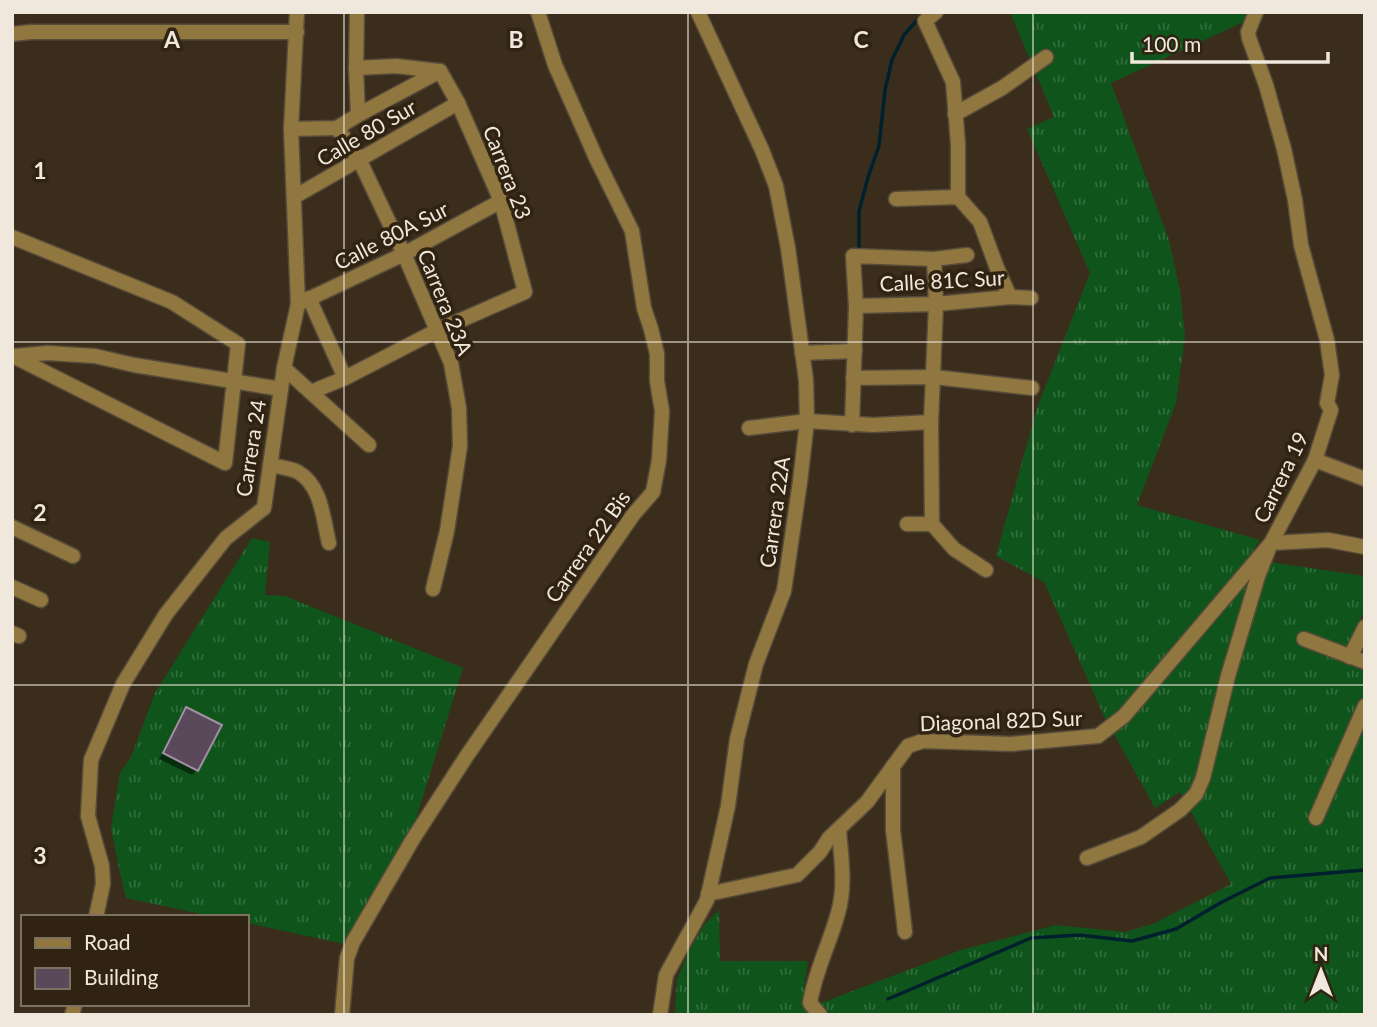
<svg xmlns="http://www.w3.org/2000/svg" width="1377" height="1027" font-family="Lato,sans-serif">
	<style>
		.grass { fill: url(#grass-tufts) }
		.shadow { fill: #0007 }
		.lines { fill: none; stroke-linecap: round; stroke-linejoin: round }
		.stream { stroke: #00202d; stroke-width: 3.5 }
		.building { fill: #5a495b; stroke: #a28fa3; stroke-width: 2 }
		.street-casing { stroke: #574b3a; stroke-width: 17 }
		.street { stroke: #90763f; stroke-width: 14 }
		.grid { fill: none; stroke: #f0e8dc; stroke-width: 2; stroke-opacity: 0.55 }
		.labels { text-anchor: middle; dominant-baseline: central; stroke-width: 7; stroke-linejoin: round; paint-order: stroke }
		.street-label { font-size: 21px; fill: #f0e8dc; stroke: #302311 }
		.grid-label { font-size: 23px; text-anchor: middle; font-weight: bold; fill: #f0e8dc; stroke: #302311; stroke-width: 7; stroke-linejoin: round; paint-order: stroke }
	</style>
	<defs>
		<pattern id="grass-tufts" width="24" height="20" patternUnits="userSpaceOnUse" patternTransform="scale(1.75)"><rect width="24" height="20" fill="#0f551b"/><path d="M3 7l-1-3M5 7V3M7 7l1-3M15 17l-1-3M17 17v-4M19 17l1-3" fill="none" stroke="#326d3c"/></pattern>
	</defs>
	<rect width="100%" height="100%" fill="#3a2d1b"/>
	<g class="grass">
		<path d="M1010,12h255l-154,71 58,157 11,51 5,45 -9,67 -39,102 123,35 -13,19 118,17v33l-14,32 14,3v371h-690l2,-36 12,-28 15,-26 15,-15 1,51h88l-4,27 1,21 156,-59 95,-25 69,7 28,-8 78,-40 -51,-92 -25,16 -50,-90 -61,-136 -48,-26 41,-148 53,-135 -63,-144 27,-12z"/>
		<path d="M252,538l18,4 -5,53 20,1 178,72 -52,167 -67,109 -97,-21v-6h-32l-89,-19 -8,-34 -7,-36 9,-55 11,-16 24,-64z"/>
	</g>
	<path class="shadow" d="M187,709l10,61 -5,5 -33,-16 22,-44z"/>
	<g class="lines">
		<g class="stream">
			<path d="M859,252v-41l10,-37 10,-28 6,-56 7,-30 12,-25 20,-23"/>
			<path d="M888,999l143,-61 48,-3 53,6 44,-12 46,-27 48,-24 95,-8"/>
		</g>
	</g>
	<path class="building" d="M186,707l36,18 -24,46 -35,-18z"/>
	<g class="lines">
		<defs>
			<g id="street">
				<path d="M357,12l-1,56 2,47"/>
				<path d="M936,12l-11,9 28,61 5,62v53"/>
				<path d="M12,34l19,-2h266"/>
				<path d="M356,68l40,-2 43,5"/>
				<path d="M955,114l47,-26 44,-31"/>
				<path d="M337,128l22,31 45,95 47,109 8,45 1,38 -13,85 -14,58"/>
				<path d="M291,129l46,-1 21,-13 82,-44"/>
				<path d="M294,197l164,-94"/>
				<path d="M896,199l62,-2 22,25 17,46 13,29"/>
				<path d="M12,237l160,65 66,42 -13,119 -212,-107"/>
				<path d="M309,298l36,80"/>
				<path d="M298,304l106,-50 97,-53"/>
				<path d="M856,306l80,-2 74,-7 21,1"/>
				<path d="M802,353l53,-2"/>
				<path d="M14,356l34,-3 47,3 39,9 147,24"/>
				<path d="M284,368l85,77"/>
				<path d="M853,378l81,-1 98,11"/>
				<path d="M311,392l34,-14 91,-47 89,-39 -24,-91 -43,-98 -18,-32"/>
				<path d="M852,425l4,-119 -3,-50 81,3 33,-4"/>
				<path d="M749,428l58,-7 66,4 58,-3"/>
				<path d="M1315,460l50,19"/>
				<path d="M270,465c8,2 20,3 28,7 24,14 25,47 31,71"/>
				<path d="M907,524h25l-1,-102 5,-118 -2,-45"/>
				<path d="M932,524l22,25 32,21"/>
				<path d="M12,527l61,29"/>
				<path d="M12,587l29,13"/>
				<path d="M12,633l7,3"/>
				<path d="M1304,639l61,23"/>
				<path d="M1350,657l15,-30"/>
				<path d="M893,766v64l12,102"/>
				<path d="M1316,818l49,-112"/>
				<path d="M1087,858l54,-21 39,-27 16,-16 7,-16 25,-102 30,-100 13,-33 44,-83 16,-50 -4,-7 5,-28 -5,-35 -26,-95 -6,-45 -11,-51 -18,-64 -17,-47 -1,-6 8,-20"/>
				<path d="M708,894l89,-19 23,-23 9,-14 38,-36 41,-56 15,-5 88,3 87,-8 26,-20 147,-173 57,-3 37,7"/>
				<path d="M96,917l7,-33 -1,-18 -14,-50 3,-56 32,-76 43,-70 60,-76 38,-30 20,-140 14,-64 -7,-175 6,-117"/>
				<path d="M72,1015l3,-11"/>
				<path d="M342,1015l5,-57 6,-16 60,-103 53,-82 167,-242 20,-23 6,-32 3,-49 -5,-30v-27l-6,-25 -7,-21 -12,-77 -35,-71 -42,-95 -17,-53"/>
				<path d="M660,1015l6,-40 41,-75 21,-94 9,-67 19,-75 28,-73 16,-109 7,-61 -1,-41 -18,-132 -12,-62 -14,-36 -64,-138"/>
				<path d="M820,1015l-10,-12c5,-32 20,-60 28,-90 8,-27 3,-56 1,-83"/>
			</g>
		</defs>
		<use href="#street" class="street-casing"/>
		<use href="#street" class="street"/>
	</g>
	<path class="grid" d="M344,12v1003M688,12v1003M1033,12v1003M12,342h1353M12,685h1353"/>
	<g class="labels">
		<g class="street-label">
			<text transform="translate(366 132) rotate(-30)">Calle 80 Sur</text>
			<text transform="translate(508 172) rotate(69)">Carrera 23</text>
			<text transform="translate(391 235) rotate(-27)">Calle 80A Sur</text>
			<text transform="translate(942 280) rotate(-3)">Calle 81C Sur</text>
			<text transform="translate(446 302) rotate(68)">Carrera 23A</text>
			<text transform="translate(250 448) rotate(-81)">Carrera 24</text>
			<text transform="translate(1280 477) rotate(-64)">Carrera 19</text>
			<text transform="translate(774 512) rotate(-82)">Carrera 22A</text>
			<text transform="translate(587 546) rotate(-55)">Carrera 22 Bis</text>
			<text transform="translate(1001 720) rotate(-2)">Diagonal 82D Sur</text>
		</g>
	</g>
	<g class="grid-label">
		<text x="172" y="48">A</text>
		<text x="516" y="48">B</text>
		<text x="861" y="48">C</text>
		<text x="40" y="179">1</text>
		<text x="40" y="521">2</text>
		<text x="40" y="864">3</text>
	</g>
	<rect width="1377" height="1027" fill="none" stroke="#f0e8dc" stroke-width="28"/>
	<rect x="21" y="915" width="228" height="91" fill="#302311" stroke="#7d7262" stroke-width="2"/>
	<rect x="35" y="938" width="35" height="10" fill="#90763f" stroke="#7d7262" stroke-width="2"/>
	<text x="84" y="950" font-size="21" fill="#f0e8dc">Road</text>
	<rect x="35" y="968" width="35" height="21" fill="#5a495b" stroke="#7d7262" stroke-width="2"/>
	<text x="84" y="985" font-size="21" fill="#f0e8dc">Building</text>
	<g transform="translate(1321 971)" stroke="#302311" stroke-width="5" paint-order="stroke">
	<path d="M0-5L12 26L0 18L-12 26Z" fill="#f0e8dc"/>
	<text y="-10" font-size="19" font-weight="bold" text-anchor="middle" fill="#f0e8dc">N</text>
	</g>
	<path d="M1132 52v10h196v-10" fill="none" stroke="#f0e8dc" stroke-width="3.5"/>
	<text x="1142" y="52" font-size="21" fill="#f0e8dc" stroke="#302311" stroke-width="5" paint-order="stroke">100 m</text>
</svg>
